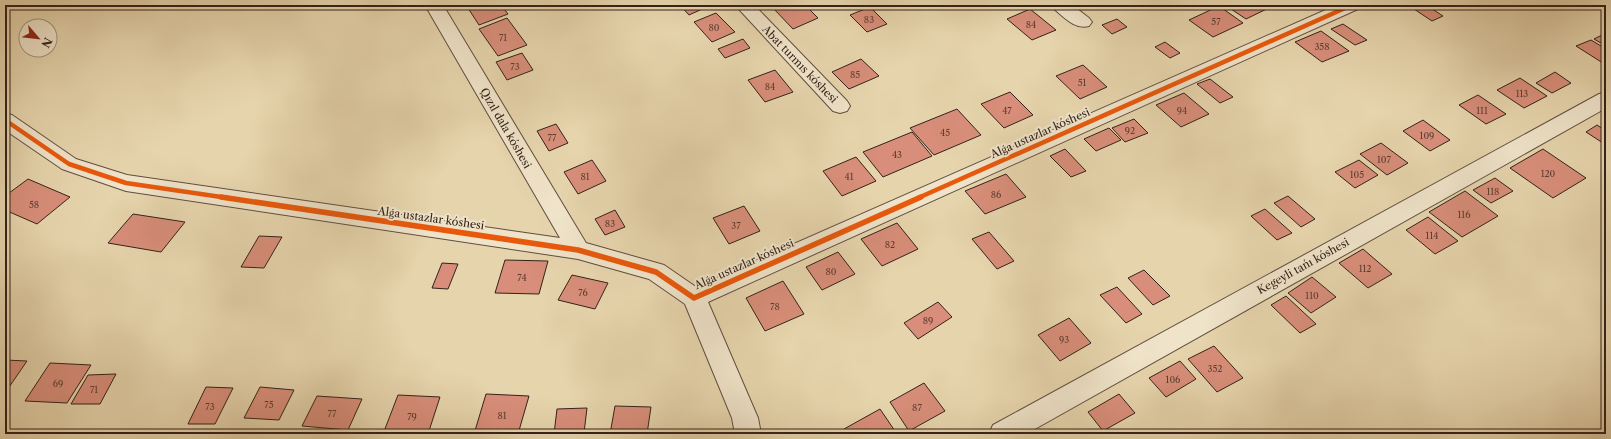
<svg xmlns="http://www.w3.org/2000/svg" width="1611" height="439" font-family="'Libre Caslon Text',serif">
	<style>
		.building { fill: #d88e7a; stroke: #332219 }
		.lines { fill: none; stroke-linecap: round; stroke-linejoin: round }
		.minor-casing { stroke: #604e3e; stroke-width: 2 }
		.minor { fill: #efe3c9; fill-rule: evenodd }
		.cycleway-far1-casing { stroke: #efe3c9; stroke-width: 6 }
		.cycleway-casing { stroke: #efe3c9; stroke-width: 8 }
		.cycleway-far1 { stroke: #e8590c; stroke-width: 4.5 }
		.cycleway { stroke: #e8590c; stroke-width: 5.5 }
		.labels { text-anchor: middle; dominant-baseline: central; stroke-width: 4; stroke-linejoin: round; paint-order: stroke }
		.number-label { font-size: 9px; fill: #5c3d31 }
		.street-label { font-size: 11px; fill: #332219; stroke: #efe3c9 }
	</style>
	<rect width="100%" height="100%" fill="#e6d4ac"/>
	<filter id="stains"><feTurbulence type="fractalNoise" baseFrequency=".005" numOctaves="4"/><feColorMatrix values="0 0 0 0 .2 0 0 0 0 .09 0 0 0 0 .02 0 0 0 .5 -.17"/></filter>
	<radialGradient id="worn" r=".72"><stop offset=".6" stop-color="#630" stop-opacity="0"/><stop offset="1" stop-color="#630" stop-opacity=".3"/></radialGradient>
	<g class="building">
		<path d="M466,5h35l7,9 -29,11z"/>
		<path d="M680,5h31l-22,10z"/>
		<path d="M781,5h24l13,13 -25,11 -20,-21z"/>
		<path d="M1225,5h50l-29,14z"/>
		<path d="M1408,5h18l17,11 -11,5z"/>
		<path d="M1219,6l24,17 -30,14 -24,-17z"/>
		<path d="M870,7l17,17 -20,8 -17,-17z"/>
		<path d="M1030,9l26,21 -24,10 -25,-21z"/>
		<path d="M716,13l19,19 -23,10 -18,-20z"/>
		<path d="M507,18l20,27 -29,11 -19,-27z"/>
		<path d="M1117,19l10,8 -15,7 -10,-9z"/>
		<path d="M1343,24l24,16 -12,5 -24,-16z"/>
		<path d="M1321,31l28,20 -27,11 -27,-20z"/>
		<path d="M1606,33v13l-12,-7z"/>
		<path d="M743,39l7,9 -25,10 -7,-9z"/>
		<path d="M1591,40l15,9v16l-30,-19z"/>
		<path d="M1165,42l15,11 -10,5 -15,-11z"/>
		<path d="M522,53l11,17 -26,10 -11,-18z"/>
		<path d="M861,59l18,17 -30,13 -17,-17z"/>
		<path d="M1083,65l24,22 -27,12 -24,-23z"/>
		<path d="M775,70l18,22 -28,10 -17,-22z"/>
		<path d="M1555,72l16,11 -19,10 -16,-10z"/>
		<path d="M1520,78l27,18 -23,12 -27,-18z"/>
		<path d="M1210,79l23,18 -13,6 -23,-19z"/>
		<path d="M1010,92l23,23 -29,13 -23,-24z"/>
		<path d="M1184,93l25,21 -28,13 -25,-22z"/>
		<path d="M1478,95l28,19 -20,10 -27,-19z"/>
		<path d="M957,109l24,26 -47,20 -24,-27z"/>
		<path d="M1134,119l14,14 -23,9 -13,-14z"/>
		<path d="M1423,120l27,20 -20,11 -27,-20z"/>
		<path d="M556,124l12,19 -19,8 -12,-20z"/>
		<path d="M1597,125l9,6v14l-20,-13z"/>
		<path d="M1109,128l12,12 -25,11 -12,-12z"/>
		<path d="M912,132l20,24 -49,21 -20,-25z"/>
		<path d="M1381,143l27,20 -21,12 -27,-21z"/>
		<path d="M1065,149l21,22 -15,6 -21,-21z"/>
		<path d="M1543,149l43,29 -33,20 -43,-30z"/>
		<path d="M856,157l20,24 -34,15 -19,-25z"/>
		<path d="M592,160l14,21 -28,13 -14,-22z"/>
		<path d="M1359,160l19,15 -23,13 -20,-16z"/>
		<path d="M1006,174l20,23 -41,17 -20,-23z"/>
		<path d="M1495,178l18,13 -22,12 -18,-13z"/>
		<path d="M28,179l42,18 -33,27 -32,-14v-14z"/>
		<path d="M1465,191l33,25 -36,21 -33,-25z"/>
		<path d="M1288,196l27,23 -14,8 -27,-24z"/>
		<path d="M744,206l16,25 -31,13 -16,-26z"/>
		<path d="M1265,209l27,24 -15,7 -26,-24z"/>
		<path d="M615,210l10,17 -20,8 -10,-16z"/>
		<path d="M133,214l52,8 -24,30 -53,-9z"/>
		<path d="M1428,217l30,24 -23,13 -29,-24z"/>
		<path d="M897,223l21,26 -36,17 -21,-27z"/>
		<path d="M989,232l25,29 -17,8 -25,-30z"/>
		<path d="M259,236l23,1 -18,31 -23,-1z"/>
		<path d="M1363,249l29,25 -24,14 -29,-25z"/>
		<path d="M838,252l17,22 -33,16 -16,-23z"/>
		<path d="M505,260l43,1 -9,33 -44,-1z"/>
		<path d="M442,263l16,1 -10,25 -16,-1z"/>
		<path d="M1144,270l26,26 -17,9 -25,-27z"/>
		<path d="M572,275l36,8 -13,26 -37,-9z"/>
		<path d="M1312,277l24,20 -25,16 -23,-20z"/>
		<path d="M783,281l21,33 -39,17 -19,-33z"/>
		<path d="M1117,287l25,27 -16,9 -26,-28z"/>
		<path d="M1286,296l30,28 -16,9 -29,-28z"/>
		<path d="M938,302l14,15 -34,22 -14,-16z"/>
		<path d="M1069,318l22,25 -31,18 -22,-26z"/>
		<path d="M1214,346l29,32 -26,14 -29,-33z"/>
		<path d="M5,360l22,1 -22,32z"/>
		<path d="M1180,361l16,18 -30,18 -17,-19z"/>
		<path d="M50,363l41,2 -24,38 -42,-2z"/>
		<path d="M116,374l-16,30h-29l17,-29z"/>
		<path d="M924,383l21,28 -36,20 -19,-29z"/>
		<path d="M206,387l27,1 -18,36h-27z"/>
		<path d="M260,387l34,3 -15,30 -35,-2z"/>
		<path d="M486,394l43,2 -11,38h-44z"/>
		<path d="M1119,394l16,19 -32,18 -15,-19z"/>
		<path d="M398,395l42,2 -12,37h-45z"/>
		<path d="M317,396l45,3 -14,31 -46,-4z"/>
		<path d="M615,406l36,1 -4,27h-37z"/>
		<path d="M587,408l-3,25 -30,1 3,-25z"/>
		<path d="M880,409l17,25h-50l-3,-5z"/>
	</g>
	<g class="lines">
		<defs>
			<g id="minor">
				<path d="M425,5h18l143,238 78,22 32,22 641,-282h24l-3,4 -650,293 50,116 3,16h-26l-3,-16 -47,-114 -36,-25 -71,-20 -452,-68 -64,-22 -57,-39v-17l7,2 64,44 51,16 433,63z"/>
				<path d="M735,5h19l93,96 3,5 -3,5 -7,2 -7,-2z"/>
				<path d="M1051,5h21l17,13 3,4 -3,4c-14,4 -25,-9 -35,-17z"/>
				<path d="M1606,92v16l-580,326h-37l4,-9 606,-331z"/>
			</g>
		</defs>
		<use href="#minor" class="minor-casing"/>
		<use href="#minor" class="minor"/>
		<defs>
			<g id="cycleway-far1">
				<path d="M5,120l64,44 57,19 102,15"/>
				<path d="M918,198l434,-193"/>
			</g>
			<path id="cycleway" d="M221,197l357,53 78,22 38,26 227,-101"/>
		</defs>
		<use href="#cycleway-far1" class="cycleway-far1-casing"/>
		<use href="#cycleway" class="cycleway-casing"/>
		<use href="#cycleway-far1" class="cycleway-far1"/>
		<use href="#cycleway" class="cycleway"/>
	</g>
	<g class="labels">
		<g class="number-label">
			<text x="869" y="19">83</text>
			<text x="1216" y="21">57</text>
			<text x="1031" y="24">84</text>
			<text x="714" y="27">80</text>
			<text x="503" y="37">71</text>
			<text x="1322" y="46">358</text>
			<text x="515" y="66">73</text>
			<text x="855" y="74">85</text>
			<text x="1082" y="82">51</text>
			<text x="770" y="86">84</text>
			<text x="1522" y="93">113</text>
			<text x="1007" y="110">47</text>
			<text x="1182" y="110">94</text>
			<text x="1482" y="110">111</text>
			<text x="1130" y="130">92</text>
			<text x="945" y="132">45</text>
			<text x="1427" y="135">109</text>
			<text x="552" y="137">77</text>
			<text x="897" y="154">43</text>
			<text x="1384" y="159">107</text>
			<text x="1548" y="173">120</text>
			<text x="1357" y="174">105</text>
			<text x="585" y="176">81</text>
			<text x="849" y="176">41</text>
			<text x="1493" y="191">118</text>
			<text x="996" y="194">86</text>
			<text x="34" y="204">58</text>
			<text x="1464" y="214">116</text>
			<text x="610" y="223">83</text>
			<text x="736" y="225">37</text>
			<text x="1432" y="235">114</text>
			<text x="890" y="244">82</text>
			<text x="1365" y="268">112</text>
			<text x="831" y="271">80</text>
			<text x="522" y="277">74</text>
			<text x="583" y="292">76</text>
			<text x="1312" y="295">110</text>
			<text x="775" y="306">78</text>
			<text x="928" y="320">89</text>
			<text x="1064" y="339">93</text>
			<text x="1215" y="368">352</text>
			<text x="1173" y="379">106</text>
			<text x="58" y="383">69</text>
			<text x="94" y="389">71</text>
			<text x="269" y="404">75</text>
			<text x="210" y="406">73</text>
			<text x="917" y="407">87</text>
			<text x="332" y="413">77</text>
			<text x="502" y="415">81</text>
			<text x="412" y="416">79</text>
		</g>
		<g class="street-label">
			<text transform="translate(800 64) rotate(46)">Abat turmıs kóshesi</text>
			<text transform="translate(506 128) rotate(60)">Qızıl dala kóshesi</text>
			<text transform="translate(1040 133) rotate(-24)">Alǵa ustazlar kóshesi</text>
			<text transform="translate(431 218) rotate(8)">Alǵa ustazlar kóshesi</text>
			<text transform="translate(744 264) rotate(-24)">Alǵa ustazlar kóshesi</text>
			<text transform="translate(1303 266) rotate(-29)">Kegeyli tańı kóshesi</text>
		</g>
	</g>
	<rect width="1611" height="439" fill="none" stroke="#e6d4ac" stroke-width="20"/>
	<rect x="6" y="6" width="1599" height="427" fill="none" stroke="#332219" stroke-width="2"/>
	<rect x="10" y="10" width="1591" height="419" fill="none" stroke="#332219"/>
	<g transform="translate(38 38) rotate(118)"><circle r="19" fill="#efe3c9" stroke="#a49683"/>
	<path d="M0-3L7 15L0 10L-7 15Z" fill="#8f2418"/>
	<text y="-6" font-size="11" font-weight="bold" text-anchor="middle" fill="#332219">N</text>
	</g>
	<rect width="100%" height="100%" filter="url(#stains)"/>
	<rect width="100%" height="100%" fill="url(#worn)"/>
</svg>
